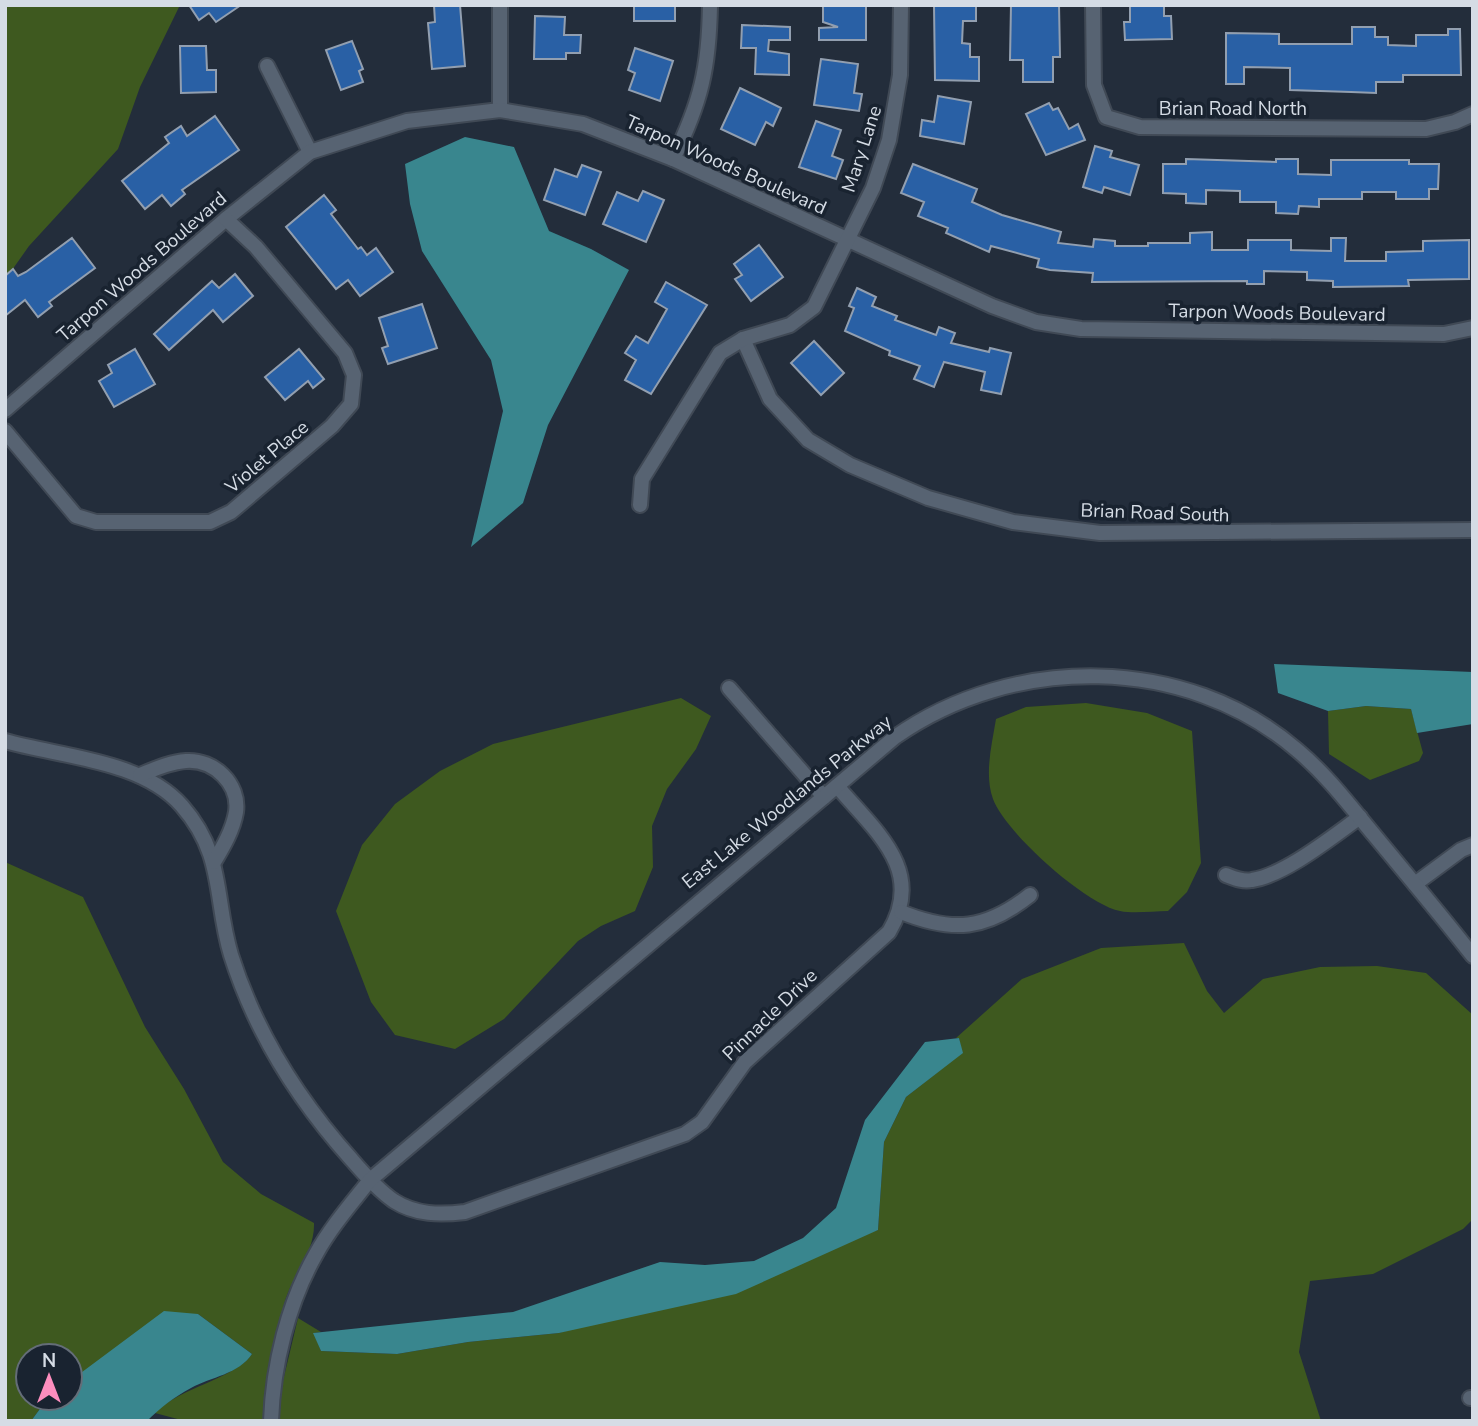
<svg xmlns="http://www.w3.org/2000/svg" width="1478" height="1426" font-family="'Nunito Sans',sans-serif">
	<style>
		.green { fill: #3e591f }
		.water { fill: #39868e }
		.building { fill: #2960a5; stroke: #929fb0; stroke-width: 2 }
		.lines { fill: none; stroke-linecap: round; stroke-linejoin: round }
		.minor-casing { stroke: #404955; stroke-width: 18 }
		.minor { stroke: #576372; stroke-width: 14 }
		.labels { text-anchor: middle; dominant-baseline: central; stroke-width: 7; stroke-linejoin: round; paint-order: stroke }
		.street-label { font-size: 19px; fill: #d5dce5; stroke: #192330 }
	</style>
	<rect width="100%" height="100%" fill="#232d3b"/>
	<g class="green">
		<path d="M5,5h175l-40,82 -22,62 -89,97 -24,34z"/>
		<path d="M681,698l30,18 -15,33 -29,40 -15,37 1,41 -18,44 -34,15 -23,15 -74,78 -49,30 -60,-14 -24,-33 -35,-91 26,-66 33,-41 45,-33 53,-27z"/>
		<path d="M1086,703l61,10 45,18 9,132 -14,29 -19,19c-15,0 -34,3 -48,0 -35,-7 -115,-79 -127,-112 -9,-25 -1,-55 3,-80l30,-12z"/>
		<path d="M1366,706l45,3 12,44 -4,8 -49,19 -41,-26 -1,-43z"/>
		<path d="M5,862l78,35 62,130 39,62 39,73 38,32 53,29c1,32 -25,55 -31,86 -7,36 -18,73 -19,112h-79l-30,-8c25,-26 80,-34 97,-59l-54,-40 -101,49 -27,18v-25h-42v42h20l-17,23h-26z"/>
		<path d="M1184,943l23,48 17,22 39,-34 57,-12 57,-1 49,7 47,42v204l-10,10 -90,45 -63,7 -11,71 22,69h-1042l3,-36 16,-67 23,14 -7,1 7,18 76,3 71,-12 91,-9 319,-103 6,-88 22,-45 56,-44 -3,-15h-3l66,-59 79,-31z"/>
	</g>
	<g class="water">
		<path d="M465,137l49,10 35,84 42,18 38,21 -81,155 -25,78 -52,44 32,-136 -12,-51 -69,-109 -12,-47 -5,-40z"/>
		<path d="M1274,664l199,8v52l-56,9 -6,-24 -45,-3 -38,5 -50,-18z"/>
		<path d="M959,1038l4,15 -57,44 -22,45 -6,88 -142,64 -177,39 -91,9 -71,12 -76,-3 -8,-18 200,-21 147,-50 45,3 49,-4 49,-23 33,-30 29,-88 60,-78z"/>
		<path d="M164,1311l34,3 54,40c-13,20 -41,23 -61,34 -17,9 -31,20 -44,33h-116l17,-23h22v-17z"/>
	</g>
	<g class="building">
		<path d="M189,5h52l-25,17 -7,-9 -10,7z"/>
		<path d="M434,5h26l5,61 -33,3 -4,-46 7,-1z"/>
		<rect x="634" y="5" width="41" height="16"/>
		<path d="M823,5h43v35h-47v-12l19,-1 -15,-5z"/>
		<path d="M934,5h42v16h-13l-1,22 8,1v13h9v24l-44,-1z"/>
		<path d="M1011,5h48l1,52h-7v25h-30v-22h-13z"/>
		<path d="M1130,5h34v11h7l1,23 -47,1 -1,-18h6z"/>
		<path d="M535,16l30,1 -1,18h17l-1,18h-14v6h-32z"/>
		<path d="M742,25l48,2v13h-21l-1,11 21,3v21l-34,-1 1,-26h-15z"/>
		<path d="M1352,27h23v10h13v8l28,1v-11h32v-6h12l1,46h-58v7h-27v11l-25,-1 -61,-2v-22l-46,-1v17h-18v-51l53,1v10h73z"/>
		<path d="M352,41l11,28 -4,2 4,11 -22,8 -15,-40z"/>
		<path d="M180,46h26l1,24h9v22l-35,1z"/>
		<path d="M635,48l38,13 -13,40 -31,-11 6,-17 -7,-3z"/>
		<path d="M821,59l37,5 -4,29 8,1 -3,17 -45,-6z"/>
		<path d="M740,88l41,20 -8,18 -7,-4 -11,23 -34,-16z"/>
		<path d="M938,96l33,6 -7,42 -44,-8 2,-16 12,2z"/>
		<path d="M1049,103l4,7 5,-2 11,21 9,-5 7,16 -39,15 -20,-41z"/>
		<path d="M215,116l24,34 -57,40 3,4 -14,12 -9,-11 -17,14 -23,-28 47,-38 -4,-6 16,-11 6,10z"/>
		<path d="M816,121l25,9 -9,26 11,4 -7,19 -37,-12z"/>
		<path d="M1095,146l17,5 -2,6 29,8 -9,30 -26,-8 -2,6 -19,-6z"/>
		<path d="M1186,159l90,3v-3h22v15l33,1v-15h78v4h30l-1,25h-9v10h-33v-7h-34v7h-43v8l-20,-1 -1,8 -22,-1v-11h-36v-11l-34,-1v14l-20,-1v-9l-23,-1v-29h23z"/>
		<path d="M913,164l64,25 -5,13 30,13 59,17 -3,11 35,4 1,-8 21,2v5h33v-3h42v-10l22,-1v18h36v-10h43v10l40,1v-13h15l-1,23h41v-9l37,-1v-10l46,-1v39l-61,1 1,6 -76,1v-6l-26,-1v-8l-43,-1v13h-17v-3l-155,1 1,-9 -43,-3 -13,-3 2,-8 -48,-13 -2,6 -43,-19 2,-5 -30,-12 6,-14 -23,-9z"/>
		<path d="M582,165l19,7 -16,43 -41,-15 11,-31 22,8z"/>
		<path d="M643,191l21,9 -18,42 -43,-18 14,-32 21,9z"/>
		<path d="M324,195l12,15 -5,4 27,35 3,-2 6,8 9,-7 17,24 -33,24 -12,-16 -12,9 -50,-62z"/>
		<path d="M72,238l23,30 -46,34 3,4 -14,11 -13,-17 -20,16v-40l8,-7 5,7 8,-4z"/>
		<path d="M759,245l24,32 -32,24 -16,-22 7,-4 -8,-11z"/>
		<path d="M235,274l18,22 -30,26 -10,-12 -44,40 -15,-16 58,-53 7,7z"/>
		<path d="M666,282l41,23 -56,89 -26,-14 11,-20 -11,-7 11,-17 12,7 19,-34 -12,-7z"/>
		<path d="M857,288l19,9 -4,9 25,10 -2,4 41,15 3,-8 16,6 -4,10 38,9 1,-4 21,5 -10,41 -20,-4 4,-18 -41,-10 -10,25 -20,-8 6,-13 -31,-11 1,-4 -45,-20 9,-23 -5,-2z"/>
		<path d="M422,304l15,44 -49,16 -6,-16 6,-2 -9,-28z"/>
		<path d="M814,341l30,32 -23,22 -30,-32z"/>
		<path d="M135,349l20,35 -41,23 -15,-26 13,-8 -4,-8z"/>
		<path d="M299,349l25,30 -11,9 -5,-7 -23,19 -20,-23z"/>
	</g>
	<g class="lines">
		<defs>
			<g id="minor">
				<path d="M500,5v105"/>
				<path d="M1093,5l1,80 12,32 34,10 286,2 29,-7 18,-8"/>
				<path d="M267,66l43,86"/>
				<path d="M673,159c28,-57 36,-91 37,-154"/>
				<path d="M743,339l27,60 38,41 42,25 78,33 85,24 87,11 373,-3"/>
				<path d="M5,410l221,-191 84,-67 97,-31 93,-11 83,14 90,35 319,147 44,16 45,7 363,5 29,-6"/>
				<path d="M5,431l71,85 20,6h114l21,-10 101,-86 19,-22 3,-29 -9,-22 -89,-106 -30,-28"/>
				<path d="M640,505l2,-26 78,-126 23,-14 47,-14 24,-18 59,-119 16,-48 11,-65 1,-70"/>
				<path d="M729,688l95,109"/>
				<path d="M5,741c56,16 137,19 177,65 43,49 32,93 49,149 24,76 68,146 121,205 12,14 26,30 42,41 22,14 46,14 71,11l220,-78 17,-12 43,-60 144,-130c37,-62 -14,-101 -52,-146"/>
				<path d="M140,775c15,-6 30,-13 46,-14 28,-2 54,23 50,51 -3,18 -13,35 -22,50"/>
				<path d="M1226,875c8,3 16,7 26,5 33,-5 80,-43 108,-63"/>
				<path d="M1415,884l46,-34 12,-5"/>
				<path d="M901,912c52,21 85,18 129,-17"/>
				<path d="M1470,1398h3"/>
				<path d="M271,1421c2,-56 17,-118 45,-167 15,-27 35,-50 54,-74l525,-443c118,-83 291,-83 402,13 30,25 53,56 78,86 33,40 66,79 98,120"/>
			</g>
		</defs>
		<use href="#minor" class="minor-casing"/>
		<use href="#minor" class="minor"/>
	</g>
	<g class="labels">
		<g class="street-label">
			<text x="1233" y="109">Brian Road North</text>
			<text transform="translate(862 149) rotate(-72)">Mary Lane</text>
			<text transform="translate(726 165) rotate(24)">Tarpon Woods Boulevard</text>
			<text transform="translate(142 267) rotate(-41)">Tarpon Woods Boulevard</text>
			<text transform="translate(1277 313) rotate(1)">Tarpon Woods Boulevard</text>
			<text transform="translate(267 457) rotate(-40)">Violet Place</text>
			<text transform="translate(1155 513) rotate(2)">Brian Road South</text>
			<text transform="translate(787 802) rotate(-39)">East Lake Woodlands Parkway</text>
			<text transform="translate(770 1015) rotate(-44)">Pinnacle Drive</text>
		</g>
	</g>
	<rect width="1478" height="1426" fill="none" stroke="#d5dce5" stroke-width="14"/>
	<g transform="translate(49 1377)"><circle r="33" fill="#192330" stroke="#646d78" stroke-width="2"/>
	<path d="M0-5L12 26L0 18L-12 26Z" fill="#fd8ebe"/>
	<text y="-10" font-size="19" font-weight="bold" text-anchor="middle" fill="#d5dce5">N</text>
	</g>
</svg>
